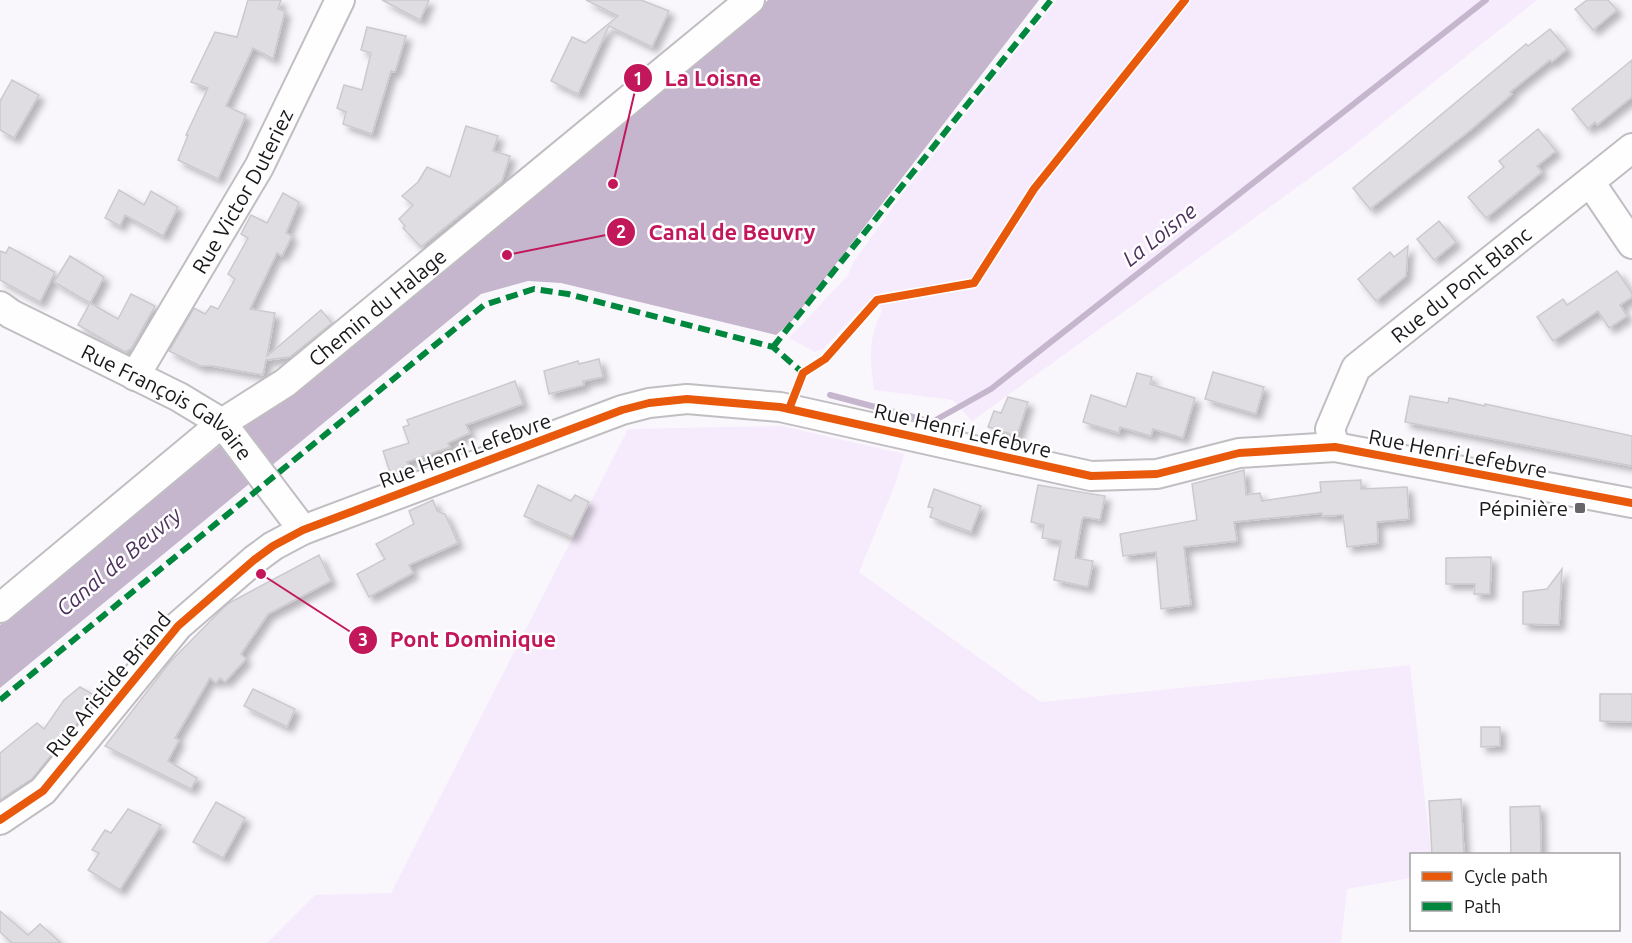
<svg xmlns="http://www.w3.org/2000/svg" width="1632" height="943" font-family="Ubuntu,sans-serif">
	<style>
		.green { fill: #f5ebfc }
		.water { fill: #c5b6ce }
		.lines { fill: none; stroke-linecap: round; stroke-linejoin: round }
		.stream { stroke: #c5b6ce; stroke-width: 6 }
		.building { fill: #dfdde1; stroke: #ccc9cd; stroke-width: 1.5; filter: url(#shadow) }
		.minor-casing { stroke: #c1bec2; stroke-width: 32 }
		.minor { stroke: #fefeff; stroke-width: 28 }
		.quiet { stroke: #00873e; stroke-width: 6; stroke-dasharray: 12 6; stroke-linecap: butt }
		.cycleway-casing { stroke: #fff; stroke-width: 11 }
		.cycleway { stroke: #e8590c; stroke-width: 8 }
		.poi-dot { fill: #686569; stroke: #fff; stroke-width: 2 }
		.labels { text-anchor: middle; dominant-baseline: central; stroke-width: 5; stroke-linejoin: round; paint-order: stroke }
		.street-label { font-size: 21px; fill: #19171a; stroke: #fff }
		.poi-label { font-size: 21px; fill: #19171a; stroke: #fff; text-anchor: end }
		.water-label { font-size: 22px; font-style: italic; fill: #4d315d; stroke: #fff }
		.leader { fill: none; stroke: #c2185b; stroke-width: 2 }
		.callout-dot { fill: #c2185b; stroke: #fff; stroke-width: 2 }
		.mark-label { font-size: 18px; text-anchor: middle; font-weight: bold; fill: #fff }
		.callout-label { font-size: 22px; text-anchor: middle; font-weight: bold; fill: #c2185b; stroke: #fff; stroke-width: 5; stroke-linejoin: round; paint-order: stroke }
	</style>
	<defs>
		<filter id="shadow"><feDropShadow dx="5.5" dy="5.5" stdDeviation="3" flood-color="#0004"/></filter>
	</defs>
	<rect width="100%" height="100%" fill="#faf7fc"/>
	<g class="green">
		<path d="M1057,0h480l-195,155 -370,266 -19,-21 -79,-10c-4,-33 -7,-48 8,-79l-6,-18 -53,56 -8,3 -26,-14 59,-63 6,-14 50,-69z"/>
		<path d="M782,426l122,28 -8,28 -37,90 182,130 369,-37 21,189h-19l-1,24 -64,11 -6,54h-1074l48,-48 76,-2 237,-464z"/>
	</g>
	<path class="water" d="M768,0h271l-247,321 -16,14 -215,-52 -33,-2 -47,13 -481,394v-63l223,-182 24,-10 -3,-5z"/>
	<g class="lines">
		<path class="stream" d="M830,395l102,27 59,-33 495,-389"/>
	</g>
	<g class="building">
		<path d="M248,0h33l-3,9 7,2 -12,48 -20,-11 -27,58 20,9 -28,64 -40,-19 10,-25h-2l22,-47 -17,-6 24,-50 22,5z"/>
		<path d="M382,0h47l-9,20z"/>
		<path d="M586,0h55l28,11 -17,36 -43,-21 -31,68 -27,-13 21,-44 13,6 33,-27z"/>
		<path d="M1587,0h21l9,10 -24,20 -18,-21z"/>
		<path d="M367,27l39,9 -11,36 -4,-1 -19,63 -29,-10 3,-12 -9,-4 7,-23 18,5 9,-37 -10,-3z"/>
		<path d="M1550,29l17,20 -15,13 -2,-2 -40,32 2,2 -39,34 -103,81 -17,-21 173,-144 2,2z"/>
		<path d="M1632,60v37l-35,28 -2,-3 -7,7 -16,-20z"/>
		<path d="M12,80l27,15 -25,43 -14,-8v-29z"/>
		<path d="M466,126l32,10 -5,15 17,5 -8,25 -81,66 -18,-19 2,-2 -6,-7 14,-14 -11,-9 16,-14 9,-15 23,10z"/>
		<path d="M1538,129l18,22 -19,15 5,6 -56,46 -18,-21 36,-30 -5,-6z"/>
		<path d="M119,190l25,15 7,-14 27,16 -15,29 -38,-21 -5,11 -15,-8z"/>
		<path d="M283,193l16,9 -13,31 6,3 -10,20 -5,-3 -27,56 25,4 -8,43 54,-46 11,13 -42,34 -24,3 -3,15 -51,-9h-12l-31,-15 25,-43 11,6 6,-8 7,3 17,-30 -7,-5 20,-36 -7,-4 10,-19 16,8z"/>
		<path d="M1439,221l17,21 -22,18 -17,-21z"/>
		<path d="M1408,246l-2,30 -30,25 -18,-22 32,-27 4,5z"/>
		<path d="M9,247l46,25 -15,30 -40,-22v-29l6,2z"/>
		<path d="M70,256l34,21 -14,26 -36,-21z"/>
		<path d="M1617,271l15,22v4l-12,8 7,11 -18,12 -11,-17 -45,30 -16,-24 26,-18 4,6z"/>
		<path d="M131,294l24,12 -24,43 -6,3 -47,-27 12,-22 28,16z"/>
		<path d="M599,359l4,18 -20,4 1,4 -35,9 -5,-23 34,-10 1,3z"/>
		<path d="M1213,372l51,15 -8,27 -51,-15z"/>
		<path d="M1137,373l15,4 -2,7 45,14 -12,40 -30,-9 -2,7 -31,-9 -1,6 -36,-11 8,-27 35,12z"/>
		<path d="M515,381l8,23 -57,21 4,8 -22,10 2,4 -43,15 2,4 -19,6 -7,-21 26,-8 -6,-16 6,-2 -2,-5z"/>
		<path d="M1410,396l38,7 1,-5 36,8v-2l147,32v30l-227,-44z"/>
		<path d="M1008,397l20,5 -11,34 -29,-9 6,-16 7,2z"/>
		<path d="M1244,470l2,25 14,-2 2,8 59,-9 -1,-10 41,-2v9l46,-2 2,32 -32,3 1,21 -31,4 -4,-32 -21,1v-3l-88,9 3,19 -53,6 7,58 -30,4 -5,-57 -33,4 -3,-22 77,-14 -5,-36z"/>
		<path d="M538,485l33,16 4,-6 14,7 -17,35 -48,-21z"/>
		<path d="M1038,485l67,11 -5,24 -16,-3 -2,3 -7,38 18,3 -5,26 -34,-7 7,-39 -19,-3 2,-13 -13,-3z"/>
		<path d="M934,489l47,17 -10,26 -41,-15 3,-9 -5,-1z"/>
		<path d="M433,500l4,11 8,3 13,29 -49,22 4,8 -44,24 -12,-23 28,-15 -9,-15 38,-20 -5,-13z"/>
		<path d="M319,555l12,26 -63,33 -27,40 5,5 -21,23 -5,-4 -4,5 -6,-5 -35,60 4,2 -11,21 29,17 -6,11 -86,-43 65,-84 51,-52 8,-7z"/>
		<path d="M1491,557l-1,37h-16l1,-10h-29v-26z"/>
		<path d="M1562,569l-3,56 -36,-1v-32l24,-3z"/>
		<path d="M80,687l14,8 2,5 -64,79 -32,21v-47l37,-30 7,6 20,-29z"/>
		<path d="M253,689l42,20 -8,18 -43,-21z"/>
		<path d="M1600,694h32v28l-32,-1z"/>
		<path d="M1481,727h19v19l-19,1z"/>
		<path d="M1461,799l3,56h-32l-3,-54z"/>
		<path d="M216,802l29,16 -22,40 -30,-16z"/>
		<path d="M1540,806l1,49h-30l-1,-48z"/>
		<path d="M128,809l33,16 -41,65 -32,-20 11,-17 -7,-3 7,-11 6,-9 6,3z"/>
		<path d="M0,911l28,24 12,-11 21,19h-49l-12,-11z"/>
	</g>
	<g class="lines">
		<defs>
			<g id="minor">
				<path d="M1590,182l42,62"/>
				<path id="s1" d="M0,306l11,8 168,83 43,26 81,107"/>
				<path id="s2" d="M135,376l124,-209 81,-167"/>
				<path id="s3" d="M1335,447l-5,-18 26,-61 276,-220"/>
				<path id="s4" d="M0,608l222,-185 63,-40 465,-383"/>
				<path d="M0,820l43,-29 135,-165 76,-66 19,-14 30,-16 319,-120 27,-7 38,-4 93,8 311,69 66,-2 82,-21 96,-6 297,56"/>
			</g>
		</defs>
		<use href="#minor" class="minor-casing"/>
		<use href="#minor" class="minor"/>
		<g class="quiet">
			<path d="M773,347l278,-347"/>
			<path d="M0,700l484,-395 50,-16 34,5 205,53 30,26"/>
		</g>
		<defs>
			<g id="cycleway">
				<path d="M789,409l14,-36 22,-14 52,-59 97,-17 60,-94 151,-189"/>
				<path d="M0,820l43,-29 135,-165 76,-66 19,-14 30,-16 319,-120 27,-7 38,-4 93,8 311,69 66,-2 82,-21 96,-6 297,56"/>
			</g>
		</defs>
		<use href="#cycleway" class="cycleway-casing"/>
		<use href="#cycleway" class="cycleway"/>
	</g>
	<rect class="poi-dot" x="1574" y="502" width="12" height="12" rx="3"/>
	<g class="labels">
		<g class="street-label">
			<text stroke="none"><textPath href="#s2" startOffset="214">Rue Victor Duteriez</textPath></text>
			<text stroke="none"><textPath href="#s3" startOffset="219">Rue du Pont Blanc</textPath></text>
			<text stroke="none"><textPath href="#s4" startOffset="483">Chemin du Halage</textPath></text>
			<text stroke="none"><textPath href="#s1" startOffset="194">Rue François Galvaire</textPath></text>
			<text transform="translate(963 430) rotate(13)">Rue Henri Lefebvre</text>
			<text transform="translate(465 450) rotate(-20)">Rue Henri Lefebvre</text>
			<text transform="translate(1458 453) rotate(11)">Rue Henri Lefebvre</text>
			<text transform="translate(108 684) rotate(-50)">Rue Aristide Briand</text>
		</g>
		<g class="poi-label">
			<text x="1568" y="508">Pépinière</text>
		</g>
		<g class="water-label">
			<text transform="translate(1159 234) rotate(-38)">La Loisne</text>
			<text transform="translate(118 561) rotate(-40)">Canal de Beuvry</text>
		</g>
	</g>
	<path class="leader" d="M613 184L638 78M507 255L621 232M261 574L363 640"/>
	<g class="callout-dot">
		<circle cx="613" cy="184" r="6"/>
		<circle cx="507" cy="255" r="6"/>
		<circle cx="261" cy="574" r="6"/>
		<circle cx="638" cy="78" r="15"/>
		<circle cx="621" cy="232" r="15"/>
		<circle cx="363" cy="640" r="15"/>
	</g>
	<g class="mark-label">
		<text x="638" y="85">1</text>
		<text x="621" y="238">2</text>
		<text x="363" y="646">3</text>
	</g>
	<g class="callout-label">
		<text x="713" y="86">La Loisne</text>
		<text x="732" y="240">Canal de Beuvry</text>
		<text x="473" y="647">Pont Dominique</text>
	</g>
	<rect x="1410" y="853" width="210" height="78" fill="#ffffff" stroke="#a3a2a3" stroke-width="1.5"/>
	<rect x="1422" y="872" width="30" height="9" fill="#e8590c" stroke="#a3a2a3" stroke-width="1.5"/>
	<text x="1464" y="883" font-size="18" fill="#19171a">Cycle path</text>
	<rect x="1422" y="902" width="30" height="9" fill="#00873e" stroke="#a3a2a3" stroke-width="1.5"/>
	<text x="1464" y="913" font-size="18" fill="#19171a">Path</text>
</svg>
